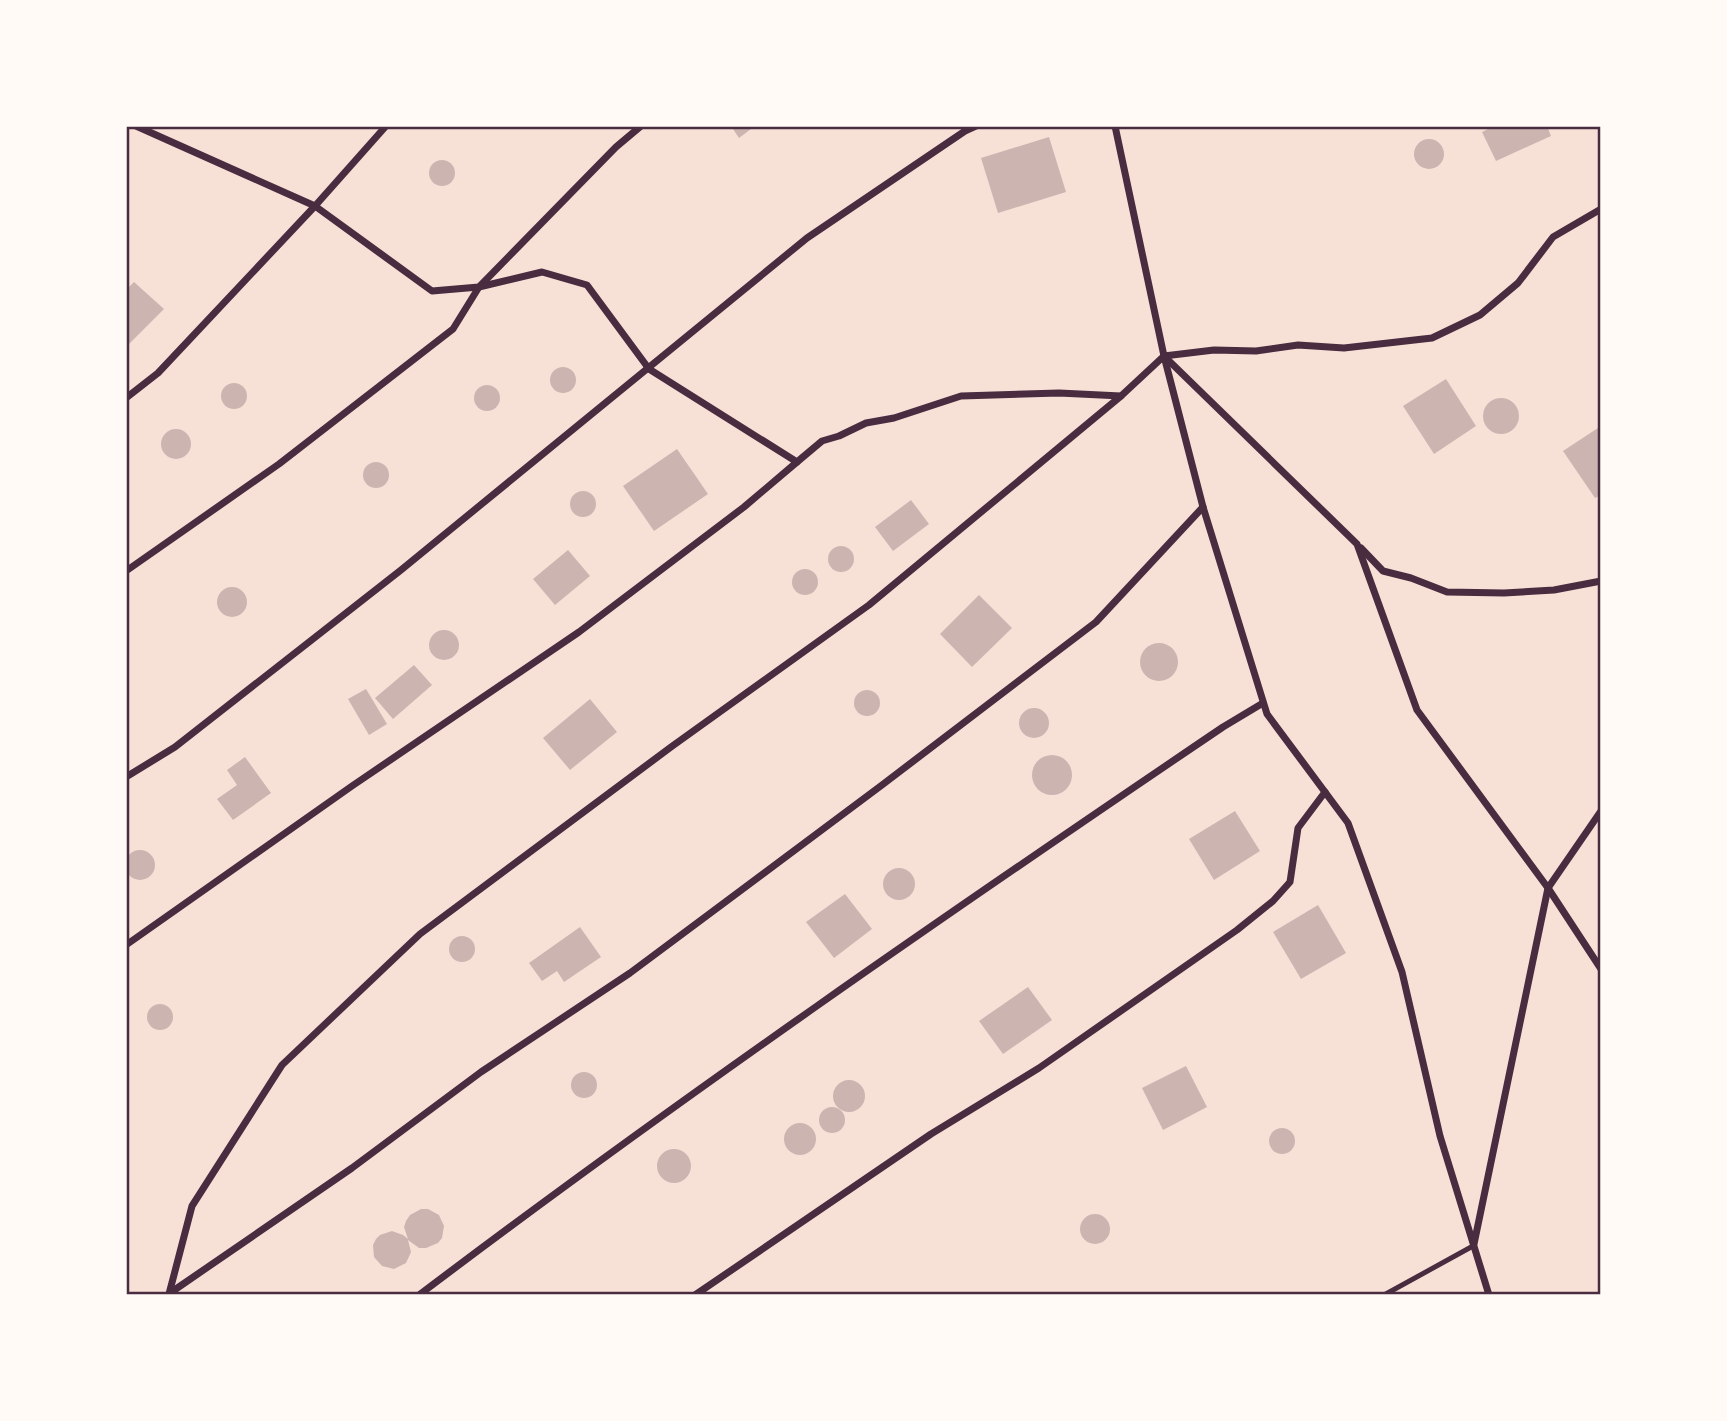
<svg xmlns="http://www.w3.org/2000/svg" width="1727" height="1421" font-family="'Varela Round',sans-serif">
	<style>
		.building { fill: #ccb4b1 }
		.lines { fill: none; stroke-linecap: round; stroke-linejoin: round }
		.service { stroke: #4a2c40; stroke-width: 5 }
		.minor { stroke: #4a2c40; stroke-width: 7 }
		.neatline { fill: none; stroke: #4a2c40; stroke-width: 2.5 }
	</style>
	<rect width="100%" height="100%" fill="#f7e1d7"/>
	<g class="building">
		<path d="M731,126h24l-16,12z"/>
		<path d="M1494,126h53l4,10 -55,25 -14,-29z"/>
		<path d="M1049,137l17,55 -68,21 -17,-55z"/>
		<circle cx="1429" cy="154" r="15"/>
		<circle cx="442" cy="173" r="13"/>
		<path d="M134,282l30,27 -35,35 -3,-2v-52z"/>
		<circle cx="563" cy="380" r="13"/>
		<path d="M1446,379l30,47 -42,28 -31,-48z"/>
		<circle cx="234" cy="396" r="13"/>
		<circle cx="487" cy="398" r="13"/>
		<circle cx="1501" cy="416" r="18"/>
		<path d="M1601,426v69l-6,3 -32,-47z"/>
		<circle cx="176" cy="444" r="15"/>
		<path d="M677,449l31,45 -54,37 -31,-45z"/>
		<circle cx="376" cy="475" r="13"/>
		<circle cx="583" cy="504" r="13"/>
		<path d="M911,500l18,24 -36,27 -18,-24z"/>
		<circle cx="841" cy="559" r="13"/>
		<path d="M568,550l22,26 -35,29 -22,-26z"/>
		<circle cx="805" cy="582" r="13"/>
		<circle cx="232" cy="602" r="15"/>
		<path d="M979,595l33,33 -40,39 -32,-33z"/>
		<circle cx="444" cy="645" r="15"/>
		<circle cx="1159" cy="662" r="19"/>
		<path d="M414,665l18,20 -39,34 -18,-21z"/>
		<path d="M366,689l21,35 -18,11 -21,-36z"/>
		<circle cx="867" cy="703" r="13"/>
		<path d="M590,699l27,33 -47,38 -27,-32z"/>
		<circle cx="1034" cy="723" r="15"/>
		<circle cx="1052" cy="775" r="20"/>
		<path d="M245,757l26,36 -38,27 -16,-21 20,-14 -10,-15z"/>
		<path d="M1235,811l25,40 -46,29 -25,-41z"/>
		<circle cx="140" cy="865" r="15"/>
		<circle cx="899" cy="884" r="16"/>
		<path d="M845,894l27,35 -38,29 -28,-36z"/>
		<path d="M1318,905l28,48 -45,26 -28,-47z"/>
		<path d="M580,927l21,30 -37,25 -7,-11 -15,10 -13,-18z"/>
		<circle cx="462" cy="949" r="13"/>
		<path d="M1028,987l24,33 -49,34 -24,-33z"/>
		<circle cx="160" cy="1017" r="13"/>
		<path d="M1186,1066l21,41 -44,23 -21,-42z"/>
		<circle cx="584" cy="1085" r="13"/>
		<circle cx="849" cy="1096" r="16"/>
		<circle cx="832" cy="1120" r="13"/>
		<circle cx="800" cy="1139" r="16"/>
		<circle cx="1282" cy="1141" r="13"/>
		<circle cx="674" cy="1166" r="17"/>
		<path d="M421,1209h7l11,6 5,11 -2,12 -4,5 -12,5h-7l-11,-8 3,12 -5,11 -12,6 -12,-3 -8,-9 -1,-12 3,-6 4,-4 12,-4 11,4 5,4 -4,-12 2,-6 4,-6z"/>
		<circle cx="1095" cy="1229" r="15"/>
	</g>
	<g class="lines">
		<path class="service" d="M1384,1295l89,-49"/>
		<g class="minor">
			<path d="M136,126l179,80 117,85 47,-4 63,-15 45,13 62,84 148,93 25,-21 17,-5 27,-13 28,-5 67,-22 98,-3 62,3 43,-40 50,-6 42,1 42,-6 46,3 88,-10 48,-23 38,-32 35,-46 48,-28"/>
			<path d="M1115,126l49,230 39,151 64,207 81,109 54,149 38,164 49,159"/>
			<path d="M1165,357l192,187 60,166 131,178 53,81"/>
			<path d="M126,398l32,-25 157,-167 71,-80"/>
			<path d="M1361,548l22,23 28,7 36,14 57,1 50,-3 47,-9"/>
			<path d="M126,571l153,-107 174,-135 26,-42 137,-140 25,-21"/>
			<path d="M126,777l49,-30 226,-177 406,-332 158,-107 11,-5"/>
			<path d="M126,945l226,-159 227,-154 165,-125 53,-45"/>
			<path d="M1474,1244l74,-356 53,-77"/>
			<path d="M170,1293l182,-125 129,-96 149,-99 252,-188 214,-163 107,-115"/>
			<path d="M169,1294l23,-88 90,-141 138,-131 251,-187 198,-142 252,-209"/>
			<path d="M419,1295c262,-198 532,-384 804,-568l40,-24"/>
			<path d="M695,1295l236,-161 108,-66 198,-138 36,-29 17,-19 8,-54 27,-36"/>
		</g>
	</g>
	<rect width="1727" height="1421" fill="none" stroke="#fffaf5" stroke-width="256"/>
	<rect x="128" y="128" width="1471" height="1165" class="neatline"/>
</svg>
